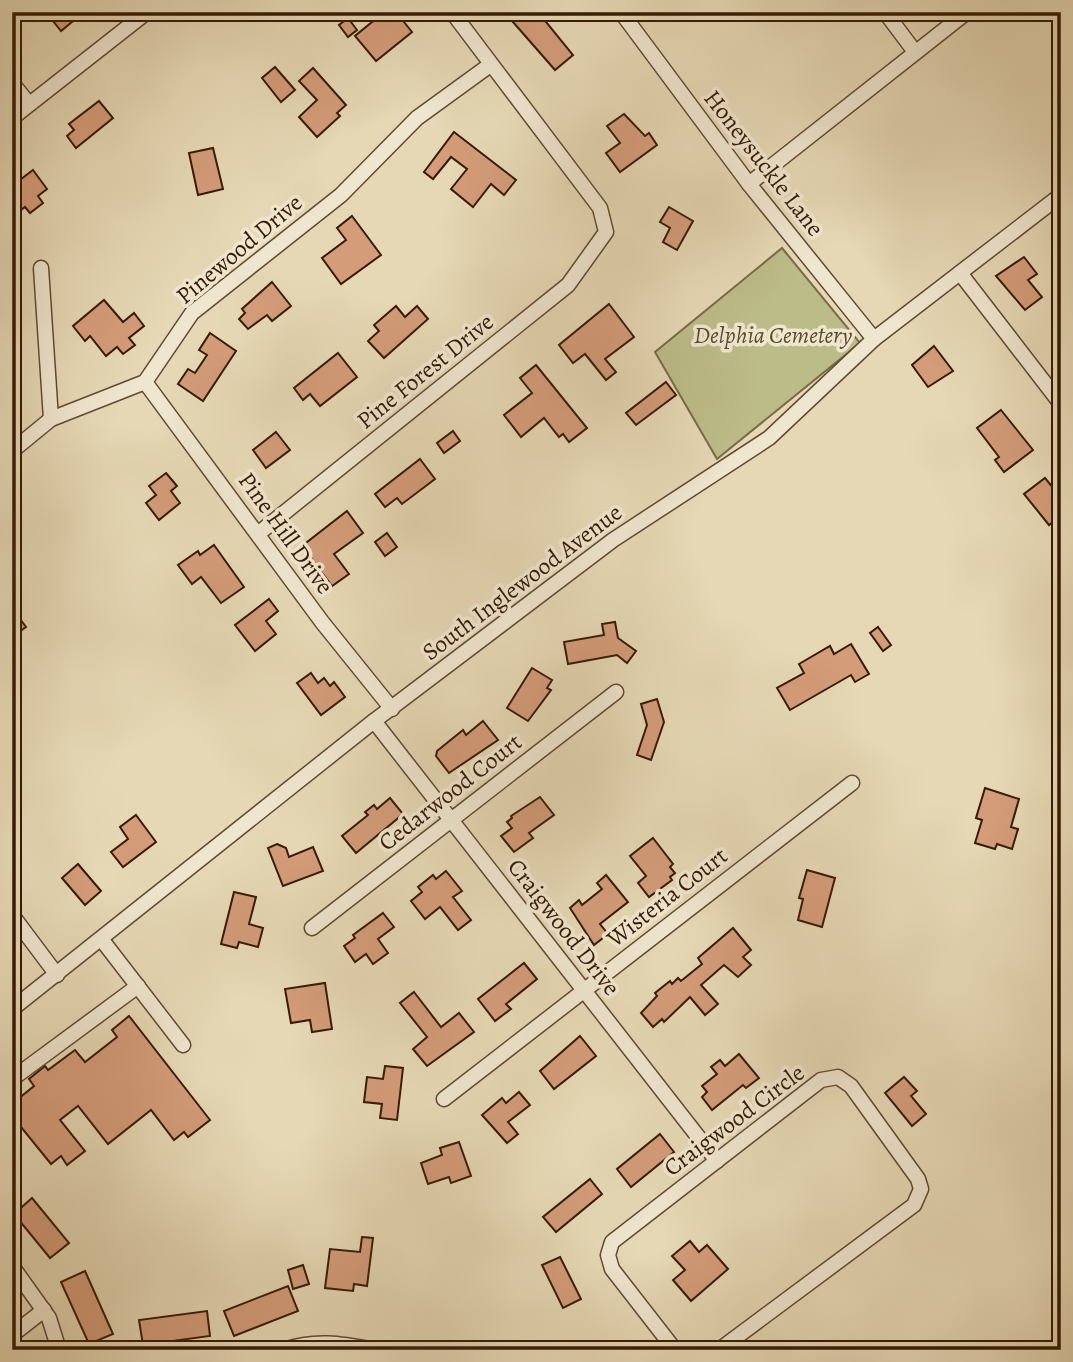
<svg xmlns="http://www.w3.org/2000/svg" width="1073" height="1362" font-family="Alegreya,serif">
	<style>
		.green { fill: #bcbc89; stroke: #796b46; stroke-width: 2 }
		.building { fill: #d49c79; stroke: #361a04; stroke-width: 2 }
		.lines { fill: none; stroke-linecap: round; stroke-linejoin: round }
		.minor-casing { stroke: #624a30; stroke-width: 17 }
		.minor { stroke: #efe6cf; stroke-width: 14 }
		.labels { text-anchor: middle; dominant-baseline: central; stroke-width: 7; stroke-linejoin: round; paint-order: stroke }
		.street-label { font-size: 24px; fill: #361a04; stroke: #efe6cf }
		.park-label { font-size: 24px; font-style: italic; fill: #5e4b2c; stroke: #efe6cf }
	</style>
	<rect width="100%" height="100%" fill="#e6d8b5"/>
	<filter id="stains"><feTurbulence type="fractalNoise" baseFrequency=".00286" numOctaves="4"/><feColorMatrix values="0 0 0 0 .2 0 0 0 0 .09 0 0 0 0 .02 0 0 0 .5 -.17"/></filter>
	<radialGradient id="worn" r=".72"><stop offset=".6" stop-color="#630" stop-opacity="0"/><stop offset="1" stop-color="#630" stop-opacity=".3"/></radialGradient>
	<path class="green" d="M782,248l78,95 -143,116 -62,-107z"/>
	<g class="building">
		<path d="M46,12h38l-23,19z"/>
		<path d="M374,12h22l16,20 -36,29 -21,-25 23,-19z"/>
		<path d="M525,12h13l35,43 -18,15 -42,-48z"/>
		<path d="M348,18l9,12 -9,7 -9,-12z"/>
		<path d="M275,67l20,23 -14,12 -19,-24z"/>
		<path d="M313,68l33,37 -9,8 3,3 -23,21 -18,-20 18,-17 -18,-19z"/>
		<path d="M99,101l14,17 -37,30 -9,-12 7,-6 -5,-6z"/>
		<path d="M624,114l21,22 4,-3 8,12 -37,27 -14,-19 14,-10 -13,-17z"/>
		<path d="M454,132l62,48 -12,15 -13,-11 -18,23 -22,-18 16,-20 -16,-12 -18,22 -9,-7z"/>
		<path d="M213,148l10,41 -25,6 -9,-42z"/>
		<path d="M33,170l14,19 -9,7 5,7 -13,10 -5,-6 -13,10v-31z"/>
		<path d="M669,207l24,14 -16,29 -14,-8 7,-14 -10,-6z"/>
		<path d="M352,216l29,39 -40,29 -19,-26 24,-18 -9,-12z"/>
		<path d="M1024,257l13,17 -9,6 14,17 -17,13 -29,-34z"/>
		<path d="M272,282l19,24 -19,15 -5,-6 -19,14 -9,-10 6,-6 -3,-4z"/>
		<path d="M104,300l19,22 11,-9 10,13 -15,12 6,7 -12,9 -6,-7 -11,9 -16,-20 -5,5 -12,-15z"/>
		<path d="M609,304l25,33 -29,22 11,13 -10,8 -21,-26 -12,9 -14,-18z"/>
		<path d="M396,306l9,11 12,-11 11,13 -44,39 -16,-17 11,-10 -5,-6z"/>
		<path d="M210,333l26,18 -33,50 -25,-17 10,-15 7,4 12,-18 -8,-5z"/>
		<path d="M934,346l19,25 -25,16 -16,-22z"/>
		<path d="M338,353l19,24 -37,29 -10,-12 -7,6 -9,-12z"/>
		<path d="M536,365l51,63 -18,14 -6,-8 -4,3 -15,-19 -23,19 -17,-22 28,-22 -12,-15z"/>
		<path d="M666,382l10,13 -40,30 -10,-12z"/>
		<path d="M1001,410l32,40 -29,22 -9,-12 4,-3 -22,-29z"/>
		<path d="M453,431l7,10 -16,12 -7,-10z"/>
		<path d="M276,432l14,18 -24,18 -13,-18z"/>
		<path d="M420,459l15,20 -33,25 -5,-6 -12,9 -10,-13z"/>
		<path d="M166,473l11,13 -6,5 9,12 -21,17 -13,-17 10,-8 -7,-9z"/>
		<path d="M1045,478l15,18 -4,3 5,7v10l-12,9 -25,-31z"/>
		<path d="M347,511l16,22 -29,21 15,20 -17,12 -30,-40z"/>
		<path d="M387,533l10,14 -12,9 -10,-14z"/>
		<path d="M214,545l30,42 -23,16 -20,-26 -9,7 -14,-19 20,-14 2,4z"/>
		<path d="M269,599l9,12 -12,10 10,13 -21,17 -20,-26z"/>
		<path d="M12,608l14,19 -14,10z"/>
		<path d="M615,622l3,16 18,13 -9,12 -10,-8 -49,9 -4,-22 40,-7 -2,-11z"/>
		<path d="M878,627l13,18 -8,6 -13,-18z"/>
		<path d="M851,644l18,30 -14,8 -4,-7 -61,35 -13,-22 27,-15 -5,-9 31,-18 4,8z"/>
		<path d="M532,668l20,12 -5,8 4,2 -23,31 -21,-13z"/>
		<path d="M311,673l7,10 6,-5 6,8 4,-4 11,15 -24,18 -24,-32z"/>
		<path d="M657,699l7,23 -13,38 -14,-5 10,-30 -6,-21z"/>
		<path d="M483,721l15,19 -49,33 -13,-17 1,-5 26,-21 3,5z"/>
		<path d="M985,788l34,11 -8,28 7,2 -6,20 -15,-5 -2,5 -20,-6 7,-23 -6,-2z"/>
		<path d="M540,797l14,18 -25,18 4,5 -19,14 -13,-16 11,-8 -5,-6 5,-4 -1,-2z"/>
		<path d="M390,798l13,16 -47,39 -14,-17 26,-21 -3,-3 9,-7 3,4z"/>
		<path d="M136,815l20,27 -33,25 -12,-15 17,-13 -8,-12z"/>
		<path d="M653,838l20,26 -3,3 5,6 -5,4 2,3 -23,17 -11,-14 8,-7 -16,-20z"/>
		<path d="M277,844l9,4 3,9 24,-10 10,24 -40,15 -15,-38z"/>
		<path d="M78,864l23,27 -16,14 -23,-27z"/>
		<path d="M807,870l28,8 -13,49 -24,-7 5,-21 -4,-1z"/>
		<path d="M446,871l16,20 -9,6 18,23 -13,10 -18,-23 -15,12 -14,-18 11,-9 -4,-5 15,-12 3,4z"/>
		<path d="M606,875l22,27 -28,22 8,10 -14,11 -24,-37 9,-8 3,5 20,-16 -5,-6z"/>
		<path d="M234,892l22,5 -7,27 14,4 -5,19 -19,-5 -2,6 -16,-4z"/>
		<path d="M383,913l11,14 -16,12 10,14 -15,11 -7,-10 -11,8 -11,-16 11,-8 -2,-3z"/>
		<path d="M733,928l18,22 -8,7 8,8 -13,12 -14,-12 -23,20 17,19 -13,11 -15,-18 -26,25 -2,-3 -9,8 -12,-14 16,-17 -2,-3 15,-12 2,3 6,-6 3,3 21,-17 -4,-6z"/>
		<path d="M524,963l13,16 -31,25 5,5 -16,12 -17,-22z"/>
		<path d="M325,983l7,46 -20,3 -2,-12 -19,3 -6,-34z"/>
		<path d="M414,992l27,35 18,-14 15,19 -47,34 -14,-17 14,-12 -27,-34z"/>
		<path d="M129,1016l81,104 -22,17 -4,-5 -10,8 -23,-30 -43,34 -30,-38 -18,14 25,31 -18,14 -6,-9 -10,8 -39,-48v-12l22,-18 -5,-7 16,-13 3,4 27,-20 10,12 32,-25 -5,-7z"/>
		<path d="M580,1036l16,20 -42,33 -14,-18z"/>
		<path d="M739,1054l20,24 -13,10 -3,-3 -31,25 -10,-13 5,-5 -5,-6 15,-12 -6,-7 9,-7 5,6z"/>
		<path d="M385,1066l18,2 -6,52 -17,-2 2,-14 -18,-2 3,-25 16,2z"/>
		<path d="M904,1077l13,14 -6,5 15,18 -14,12 -27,-33z"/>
		<path d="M519,1092l11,13 -22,17 10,12 -11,9 -25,-28 20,-17 4,5z"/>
		<path d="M660,1134l14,18 -43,35 -14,-18z"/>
		<path d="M459,1142l12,34 -20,7 -2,-6 -21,7 -7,-21 21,-8 -2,-7z"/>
		<path d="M590,1179l12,15 -46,38 -13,-15z"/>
		<path d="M32,1198l37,45 -19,15 -36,-44z"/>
		<path d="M362,1237l11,1 -6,48 -13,-2 -1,7 -28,-3 5,-39 30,3z"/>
		<path d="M690,1241l9,11 8,-7 21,24 -37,32 -18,-21 12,-10 -13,-14z"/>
		<path d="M560,1257l21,42 -18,9 -21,-43z"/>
		<path d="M303,1265l6,19 -16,5 -5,-19z"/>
		<path d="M85,1271l28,63 -24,10 -28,-62z"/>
		<path d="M288,1286l10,25 -64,25 -10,-25z"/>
		<path d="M207,1311l3,25 -67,9 -4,-25z"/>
	</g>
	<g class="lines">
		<defs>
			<g id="minor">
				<path d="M621,12l128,172 125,155"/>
				<path d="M885,12l30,40"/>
				<path d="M12,83l17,21"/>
				<path d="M12,118l135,-106"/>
				<path d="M749,184l218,-172"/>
				<path d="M41,268l10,151"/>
				<path d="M960,273l101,131"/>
				<path d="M145,382l177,240 70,87"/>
				<path d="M12,451l39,-32 94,-37 47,-69 149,-118 76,-77 73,-53"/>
				<path d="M259,533l309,-248 38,-53 -6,-24 -148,-196"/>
				<path d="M12,558v2"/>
				<path d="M374,721l343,440"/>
				<path d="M12,915l45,60"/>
				<path d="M312,928l304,-236"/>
				<path d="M102,940l81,105"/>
				<path d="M12,1009l362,-288 239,-181 156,-102 105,-99 187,-144"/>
				<path d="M12,1079l126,-93"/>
				<path d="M444,1099l408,-316"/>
				<path d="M12,1266l37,52 10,32"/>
				<path d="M12,1335l32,-25"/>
				<path d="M284,1350c32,-11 58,-6 91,0"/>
				<path d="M675,1350l-63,-81 -4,-14 4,-13 209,-162 17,-3 13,9 67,93 3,10 -7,16 -195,145"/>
			</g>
		</defs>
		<use href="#minor" class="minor-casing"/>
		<use href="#minor" class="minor"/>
	</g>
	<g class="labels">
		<g class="street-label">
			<text transform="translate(764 163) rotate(52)">Honeysuckle Lane</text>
			<text transform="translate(239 249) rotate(-40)">Pinewood Drive</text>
			<text transform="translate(425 371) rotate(-39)">Pine Forest Drive</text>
			<text transform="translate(286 533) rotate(54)">Pine Hill Drive</text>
			<text transform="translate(522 582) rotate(-37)">South Inglewood Avenue</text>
			<text transform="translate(450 792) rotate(-38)">Cedarwood Court</text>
			<text transform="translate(667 897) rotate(-38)">Wisteria Court</text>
			<text transform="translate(564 927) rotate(52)">Craigwood Drive</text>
			<text transform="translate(734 1120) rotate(-37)">Craigwood Circle</text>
		</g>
		<g class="park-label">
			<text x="773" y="335">Delphia Cemetery</text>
		</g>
	</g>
	<rect width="1073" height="1362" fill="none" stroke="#e6d8b5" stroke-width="42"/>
	<rect x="14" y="14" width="1045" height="1334" fill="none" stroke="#361a04" stroke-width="3.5"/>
	<rect x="21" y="21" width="1031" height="1320" fill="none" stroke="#361a04" stroke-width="2"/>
	<rect width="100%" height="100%" filter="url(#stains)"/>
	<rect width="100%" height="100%" fill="url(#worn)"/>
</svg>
